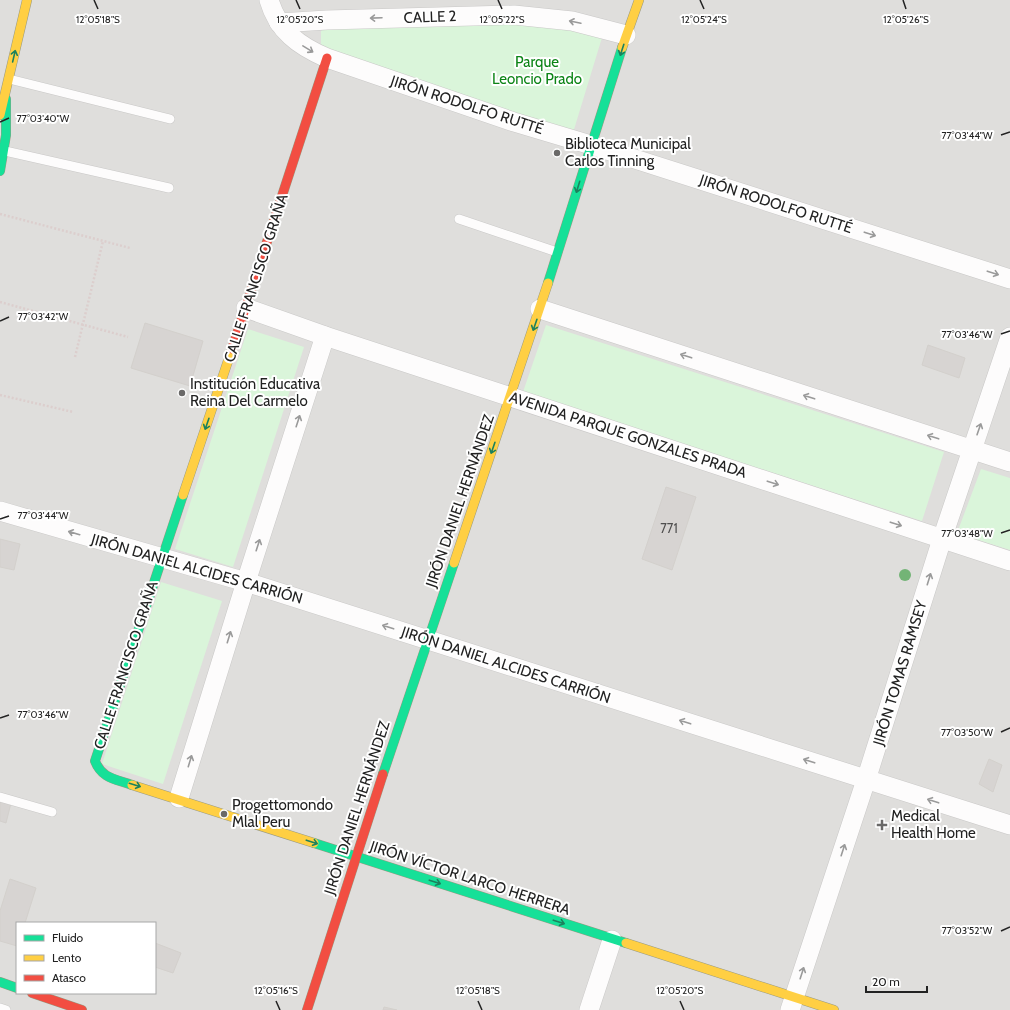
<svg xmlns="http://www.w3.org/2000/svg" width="1010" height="1010" font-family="Cabin,sans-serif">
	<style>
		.residential { fill: #dfdedc; fill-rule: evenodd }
		.park { fill: #daf5da }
		.building { fill: #d7d4d2; stroke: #d3d0cc }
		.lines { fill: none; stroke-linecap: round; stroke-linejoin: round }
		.lane-casing { stroke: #c9c8c7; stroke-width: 10 }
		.street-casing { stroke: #c9c8c7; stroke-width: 20 }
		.fast-casing { stroke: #999a82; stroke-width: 10 }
		.slow-casing { stroke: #999a82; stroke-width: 10 }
		.jam-casing { stroke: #999a82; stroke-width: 10 }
		.path { stroke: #dccecd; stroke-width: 2.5; stroke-dasharray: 2 2; stroke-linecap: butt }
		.lane { stroke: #fdfcfc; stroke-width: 9 }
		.street { stroke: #fdfcfc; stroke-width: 19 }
		.fast { stroke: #16e098; stroke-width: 9 }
		.slow { stroke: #ffcf43; stroke-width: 9 }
		.jam { stroke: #f24e42; stroke-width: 9 }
		.tree { fill: #73b476 }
		.oneway { stroke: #9a9a9a }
		.oneway2 { stroke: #1c815d }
		.ticks { fill: none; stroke: #222; stroke-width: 1.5 }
		.poi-dot { fill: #6a6968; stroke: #fff; stroke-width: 1.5 }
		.labels { text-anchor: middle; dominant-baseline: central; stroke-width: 4; stroke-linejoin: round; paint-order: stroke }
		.number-label { font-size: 13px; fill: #4f4e4e }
		.street-label { font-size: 15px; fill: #222; stroke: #fff }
		.park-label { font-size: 15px; fill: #0c8416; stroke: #fff }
		.poi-label { font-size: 15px; fill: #222; stroke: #fff; text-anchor: start }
		.ticks-label { font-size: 10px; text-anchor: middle; fill: #222; stroke: #fff; stroke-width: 4; stroke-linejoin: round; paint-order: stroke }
	</style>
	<rect width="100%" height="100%" fill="#f0eeeb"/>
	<path class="residential" d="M0,0h1010v1010h-1010zM17,923h138v70h-138z"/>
	<g class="park">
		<path d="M534,18l70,13 -32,105 -251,-89v-16l13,-8z"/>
		<path d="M546,325l398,127 -22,69 -399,-129z"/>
		<path d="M248,329l56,18 -71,220 -58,-18z"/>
		<path d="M981,469l29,9v72l-53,-17z"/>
		<path d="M161,582l61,19 -59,183 -61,-20z"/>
	</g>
	<g class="building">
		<path d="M145,323l58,18 -13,45 -59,-18z"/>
		<path d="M928,345l37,13 -6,20 -37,-13z"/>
		<path d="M666,487l30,10 -24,73 -30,-11z"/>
		<path d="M0,539l20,5 -6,26 -14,-3z"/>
		<path d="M989,759l13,6 -9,27 -14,-8z"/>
		<path d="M0,800l11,3 -5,20 -6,-2z"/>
		<path d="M10,879l26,9 -11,35h-8v23l-17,-5v-30z"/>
		<path d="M155,943l26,10 -8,20 -18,-6z"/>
		<path d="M384,1007l13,3h-14z"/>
	</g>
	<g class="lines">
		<defs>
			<g id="lane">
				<path d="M9,79l161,40"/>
				<path d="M5,151l164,37"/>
				<path d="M459,219l98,33"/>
				<path d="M0,797l52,15"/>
				<path d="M0,1008l6,2"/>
			</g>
			<g id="street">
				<path d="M269,0c9,31 30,46 58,58l187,64 77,23 419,134"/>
				<path d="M279,23l48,-3 187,-5 58,6 54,14"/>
				<path d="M246,308l79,28 685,225"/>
				<path d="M540,309l470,153"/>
				<path d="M0,511l246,71 764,243"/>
				<path d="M179,798l67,-216 79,-246"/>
				<path d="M589,1010l23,-70"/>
				<path d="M790,1010l76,-230 76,-241 68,-202"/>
			</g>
			<g id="fast">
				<path d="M0,171l6,-36v-36"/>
				<path d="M548,283l74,-235"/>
				<path d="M383,774l71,-211"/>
				<path d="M132,785c-16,-6 -30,-6 -37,-24l88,-266"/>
				<path d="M314,843l312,100"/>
				<path d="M0,982l17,6"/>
			</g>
			<g id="slow">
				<path d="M622,48l17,-48"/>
				<path d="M0,115l27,-115"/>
				<path d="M183,495l49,-146"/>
				<path d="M454,563l94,-280"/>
				<path d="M132,785l182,58"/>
				<path d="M626,943l208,67"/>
			</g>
			<g id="jam">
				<path d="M232,349l95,-291"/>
				<path d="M32,993l50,17"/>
				<path d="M307,1010l76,-236"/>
			</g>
		</defs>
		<use href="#lane" class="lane-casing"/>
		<use href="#street" class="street-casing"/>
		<use href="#fast" class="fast-casing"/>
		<use href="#slow" class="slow-casing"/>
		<use href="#jam" class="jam-casing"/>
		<g class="path">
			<path d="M0,214l130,34"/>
			<path d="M0,302l128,35"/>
			<path d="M75,357l28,-116"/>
			<path d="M0,395l73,17"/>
		</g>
		<use href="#lane" class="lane"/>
		<use href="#street" class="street"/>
		<use href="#fast" class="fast"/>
		<use href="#slow" class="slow"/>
		<use href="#jam" class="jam"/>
	</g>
	<circle class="tree" cx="905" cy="575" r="6"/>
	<defs><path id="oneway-shaft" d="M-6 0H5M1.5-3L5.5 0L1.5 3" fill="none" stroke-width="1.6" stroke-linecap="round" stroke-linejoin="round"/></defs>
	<g class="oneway">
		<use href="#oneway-shaft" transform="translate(376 18) rotate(178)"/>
		<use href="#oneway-shaft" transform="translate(575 22) rotate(-168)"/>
		<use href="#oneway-shaft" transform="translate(308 49) rotate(31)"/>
		<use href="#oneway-shaft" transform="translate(870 234) rotate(18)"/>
		<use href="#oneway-shaft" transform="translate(993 273) rotate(18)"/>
		<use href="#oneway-shaft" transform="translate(686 356) rotate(-162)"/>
		<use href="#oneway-shaft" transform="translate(809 397) rotate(-162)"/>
		<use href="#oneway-shaft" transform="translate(298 421) rotate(-72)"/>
		<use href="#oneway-shaft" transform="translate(979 429) rotate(-71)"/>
		<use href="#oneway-shaft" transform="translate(933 437) rotate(-162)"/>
		<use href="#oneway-shaft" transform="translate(773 483) rotate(18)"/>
		<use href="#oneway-shaft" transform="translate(896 524) rotate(18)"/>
		<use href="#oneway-shaft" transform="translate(74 533) rotate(-164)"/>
		<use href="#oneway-shaft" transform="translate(258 545) rotate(-72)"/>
		<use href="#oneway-shaft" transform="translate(929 579) rotate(-73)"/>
		<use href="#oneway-shaft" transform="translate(388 627) rotate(-162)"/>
		<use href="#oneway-shaft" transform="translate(229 637) rotate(-73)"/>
		<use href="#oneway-shaft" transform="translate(685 722) rotate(-162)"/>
		<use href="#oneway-shaft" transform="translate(190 761) rotate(-73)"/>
		<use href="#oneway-shaft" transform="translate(809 761) rotate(-162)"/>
		<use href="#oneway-shaft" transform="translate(933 801) rotate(-162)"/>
		<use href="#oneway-shaft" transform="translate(843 850) rotate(-72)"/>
		<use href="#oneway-shaft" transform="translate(802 973) rotate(-72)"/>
	</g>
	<g class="oneway2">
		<use href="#oneway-shaft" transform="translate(622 50) rotate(108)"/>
		<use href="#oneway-shaft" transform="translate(14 56) rotate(-77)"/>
		<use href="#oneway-shaft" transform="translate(578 187) rotate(107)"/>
		<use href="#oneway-shaft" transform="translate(535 325) rotate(109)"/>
		<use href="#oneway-shaft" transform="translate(207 424) rotate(109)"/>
		<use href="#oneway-shaft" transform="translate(493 448) rotate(109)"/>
		<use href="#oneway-shaft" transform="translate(135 785) rotate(17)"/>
		<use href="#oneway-shaft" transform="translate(312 842) rotate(18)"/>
		<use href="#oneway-shaft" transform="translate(435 882) rotate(18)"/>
		<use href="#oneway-shaft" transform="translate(559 922) rotate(18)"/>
	</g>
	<path class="ticks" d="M94,0l4,9M296,0l4,9M498,0l4,9M700,0l4,9M903,0l3,9M0,122l9,-4M1001,135l9,-3M0,321l9,-4M1001,334l9,-3M0,519l9,-3M1001,533l9,-3M0,718l9,-3M1001,732l9,-4M1001,931l9,-4M276,1001l4,9M478,1001l4,9M680,1001l4,9"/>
	<g class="poi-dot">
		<circle cx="557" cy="153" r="4"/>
		<circle cx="182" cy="393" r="4"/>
		<circle cx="224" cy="814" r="4"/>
		<path d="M880 819h4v4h4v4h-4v4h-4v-4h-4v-4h4z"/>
	</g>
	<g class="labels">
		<g class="number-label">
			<text x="669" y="528">771</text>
		</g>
		<g class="street-label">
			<text transform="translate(430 17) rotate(-2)">CALLE 2</text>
			<text transform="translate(467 105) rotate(18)">JIRÓN RODOLFO RUTTÉ</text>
			<text transform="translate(776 204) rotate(18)">JIRÓN RODOLFO RUTTÉ</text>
			<text transform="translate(256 278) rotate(-72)">CALLE FRANCISCO GRAÑA</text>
			<text transform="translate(628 435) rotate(18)">AVENIDA PARQUE GONZALES PRADA</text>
			<text transform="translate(460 501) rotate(-71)">JIRÓN DANIEL HERNÁNDEZ</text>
			<text transform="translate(197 569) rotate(16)">JIRÓN DANIEL ALCIDES CARRIÓN</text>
			<text transform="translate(126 665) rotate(-72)">CALLE FRANCISCO GRAÑA</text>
			<text transform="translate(506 665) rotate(18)">JIRÓN DANIEL ALCIDES CARRIÓN</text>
			<text transform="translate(900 673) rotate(-73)">JIRÓN TOMAS RAMSEY</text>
			<text transform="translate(357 808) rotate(-72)">JIRÓN DANIEL HERNÁNDEZ</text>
			<text transform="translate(470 878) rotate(18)">JIRÓN VÍCTOR LARCO HERRERA</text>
		</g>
		<g class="park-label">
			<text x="537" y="62">Parque<tspan x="537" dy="17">Leoncio Prado</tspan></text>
		</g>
		<g class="poi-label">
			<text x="565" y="144">Biblioteca Municipal<tspan x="565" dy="17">Carlos Tinning</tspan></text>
			<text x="190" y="384">Institución Educativa<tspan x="190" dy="17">Reina Del Carmelo</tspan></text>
			<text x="232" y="805">Progettomondo<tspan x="232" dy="17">Mlal Peru</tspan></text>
			<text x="891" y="816">Medical<tspan x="891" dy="17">Health Home</tspan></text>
		</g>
	</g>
	<g class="ticks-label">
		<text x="98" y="23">12°05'18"S</text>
		<text x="300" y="23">12°05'20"S</text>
		<text x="502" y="23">12°05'22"S</text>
		<text x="704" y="23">12°05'24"S</text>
		<text x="906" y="23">12°05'26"S</text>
		<text x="43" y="122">77°03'40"W</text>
		<text x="967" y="139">77°03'44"W</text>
		<text x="43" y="320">77°03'42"W</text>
		<text x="967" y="338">77°03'46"W</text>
		<text x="43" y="519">77°03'44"W</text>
		<text x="967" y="537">77°03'48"W</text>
		<text x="43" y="718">77°03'46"W</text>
		<text x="967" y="736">77°03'50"W</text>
		<text x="967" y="934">77°03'52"W</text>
		<text x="276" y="994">12°05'16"S</text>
		<text x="478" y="994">12°05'18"S</text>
		<text x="680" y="994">12°05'20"S</text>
	</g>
	<rect x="16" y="922" width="140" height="72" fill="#ffffff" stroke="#a7a7a7"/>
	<rect x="24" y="935" width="20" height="6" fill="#16e098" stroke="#a7a7a7"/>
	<text x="52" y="942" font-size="12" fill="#222222">Fluido</text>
	<rect x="24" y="955" width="20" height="6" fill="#ffcf43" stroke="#a7a7a7"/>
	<text x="52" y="962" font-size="12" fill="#222222">Lento</text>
	<rect x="24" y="975" width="20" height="6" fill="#f24e42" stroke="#a7a7a7"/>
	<text x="52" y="982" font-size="12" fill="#222222">Atasco</text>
	<path d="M866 986v6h61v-6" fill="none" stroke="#222222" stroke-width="2"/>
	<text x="872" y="986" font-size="12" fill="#222222" stroke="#ffffff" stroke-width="3" paint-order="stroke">20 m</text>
</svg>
